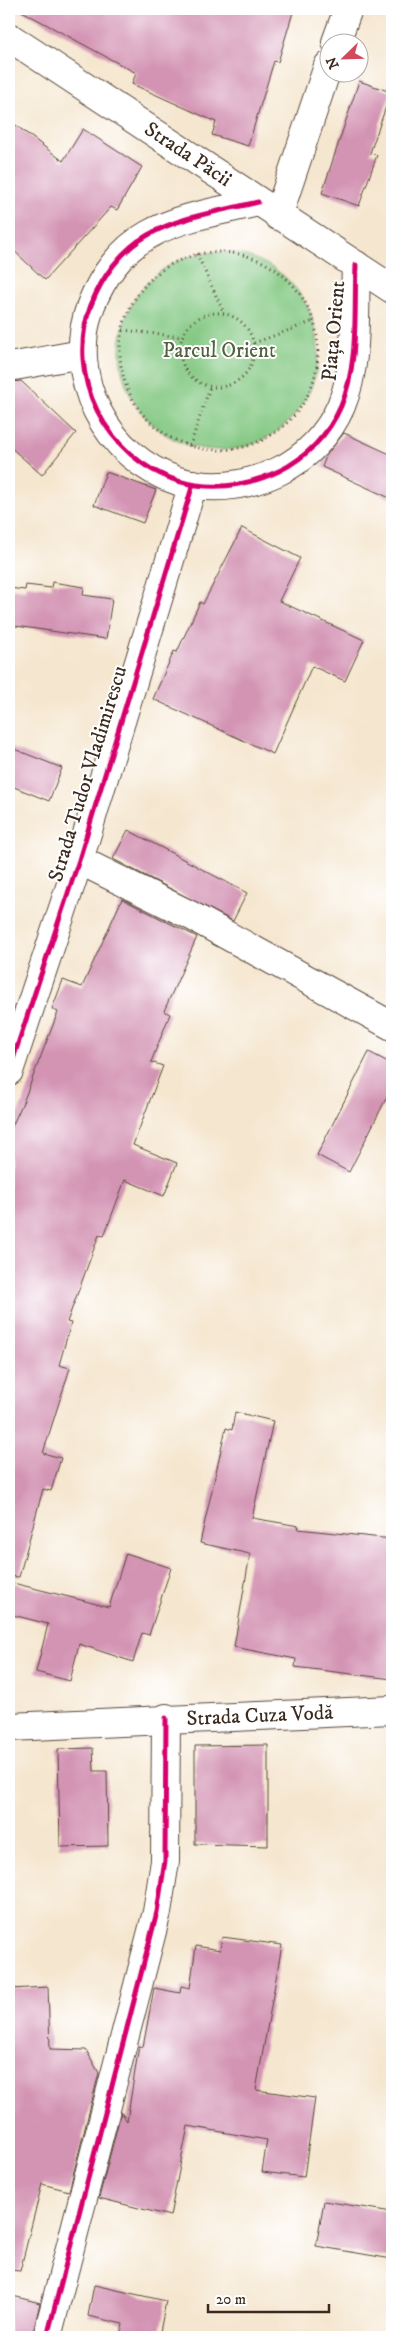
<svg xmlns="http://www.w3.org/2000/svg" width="401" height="2346" font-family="'IM FELL DW Pica',serif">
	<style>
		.green { fill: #83c882; stroke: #5f7950 }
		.building { fill: #d393b3 }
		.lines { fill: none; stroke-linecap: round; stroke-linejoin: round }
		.minor-casing { stroke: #574639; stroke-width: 30 }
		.path { stroke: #574639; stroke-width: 3; stroke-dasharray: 1 4; stroke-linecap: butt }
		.minor { stroke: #fff; stroke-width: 28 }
		.cycleway-casing { stroke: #fff; stroke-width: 8 }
		.cycleway { stroke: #d6006c; stroke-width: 5 }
		.labels { text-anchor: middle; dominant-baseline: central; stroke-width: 4; stroke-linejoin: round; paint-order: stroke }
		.street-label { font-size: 21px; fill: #3b2a1e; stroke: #fff }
		.park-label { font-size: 21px; fill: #546141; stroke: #fff }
	</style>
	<rect width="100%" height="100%" fill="#fff"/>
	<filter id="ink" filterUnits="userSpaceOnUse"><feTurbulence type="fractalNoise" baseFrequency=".02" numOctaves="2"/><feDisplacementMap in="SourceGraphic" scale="10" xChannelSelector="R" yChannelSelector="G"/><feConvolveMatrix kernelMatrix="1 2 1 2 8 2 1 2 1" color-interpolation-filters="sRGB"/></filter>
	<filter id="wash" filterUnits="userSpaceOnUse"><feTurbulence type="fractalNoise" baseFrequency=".0096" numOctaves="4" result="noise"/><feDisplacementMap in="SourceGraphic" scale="20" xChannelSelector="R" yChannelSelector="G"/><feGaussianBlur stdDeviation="1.12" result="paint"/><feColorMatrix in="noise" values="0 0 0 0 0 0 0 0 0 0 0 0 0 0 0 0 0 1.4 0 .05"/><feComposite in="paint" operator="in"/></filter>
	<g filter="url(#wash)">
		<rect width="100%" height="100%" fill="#f5e6cf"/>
		<circle class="green" cx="219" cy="351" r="99"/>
		<g id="blocks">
			<g class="building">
				<path d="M18,9h276l-16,53 -4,-1 -26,85 -36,-11 4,-13 -84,-38 4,-11z"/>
				<path d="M359,81l32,11 -21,61 7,2 -18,51 -37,-13z"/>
				<path d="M9,120l54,41 20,-32 59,38 -25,43 -6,-3 -66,73 -36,-34z"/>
				<path d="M21,381l55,52 -34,42 -33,-29v-64z"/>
				<path d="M344,433l48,22v44l-70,-32 5,-13z"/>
				<path d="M106,472l50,18 -13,33 -49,-18z"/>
				<path d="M242,528l58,30 -21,43 85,39 -19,41 -33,-15 -39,88 -120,-55 21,-48 3,1 23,-50 3,2z"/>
				<path d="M52,582l32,5 -1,8 29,4 -6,40 -97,-14v-37l16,2 1,-5 25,3z"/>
				<path d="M9,747l53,21 -13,33 -40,-16z"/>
				<path d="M128,830l119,63 -14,28 -120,-62z"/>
				<path d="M122,899l75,38 -33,74 6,3 -19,48 12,4 -30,79 44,18 -13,33 -39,-16 -21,56 -5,-1 -32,87 4,1 -12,42 11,3 -27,85 18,5 -10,33 -8,-2 -24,88 -10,-1v-443l15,-33 34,-88 -6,-3 11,-29 19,7z"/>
				<path d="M369,1052l23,12v23l-43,85 -32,-17z"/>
				<path d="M235,1412l38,9 -21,97 47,8 -1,3 94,10v140l-97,-12 1,-8 -62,-12 16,-93 -50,-11 26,-115 6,2z"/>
				<path d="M126,1553l45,15 -22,67 -7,-2 -9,29 -54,-18 -9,37 -34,-9 12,-48 -39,-10v-32l100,25z"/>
				<path d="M268,1745v101l-73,-2v-98z"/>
				<path d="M93,1748l1,23h13l1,75 -48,1 -2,-98z"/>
				<path d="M222,1937l60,8 -26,145 59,8 -11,79 -42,-5 5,-32 -79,-14 -18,90 -71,-18 22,-86 6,9 12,-75 4,1 11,-59 26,5 1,-7 9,2 6,-42 24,4z"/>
				<path d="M48,1987l2,62 36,1 13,23 -30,118 -27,-7 -22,87 -11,-1v-281z"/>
				<path d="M324,2201l68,11v47l-76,-13z"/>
				<path d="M94,2285l72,16 -7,36h-39l3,-13 -35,-8z"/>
				<path d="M9,2295l31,8 -8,34h-23z"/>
			</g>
		</g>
	</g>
	<g filter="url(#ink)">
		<use href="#blocks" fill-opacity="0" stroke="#574639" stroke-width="1"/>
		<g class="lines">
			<defs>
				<g id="minor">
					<path id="s1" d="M9,37l383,252"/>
					<path d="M336,42l12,-33"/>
					<path d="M258,202c-36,9 -77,14 -110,33 -27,15 -46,42 -57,70 -27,71 15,153 87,176 34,10 69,5 101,-10 27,-13 50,-37 62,-65 18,-43 13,-94 15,-141"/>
					<path d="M278,216l50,-150"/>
					<path d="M9,367l73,-13"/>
					<path d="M79,860l111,55 202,111"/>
					<path d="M9,1071l70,-211 114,-376"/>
					<path id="s2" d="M9,1727l383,-17"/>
					<path d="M47,2337l110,-425 8,-51 1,-143"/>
				</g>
			</defs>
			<use href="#minor" class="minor-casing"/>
			<g class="path">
				<circle cx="219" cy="351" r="99"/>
				<path d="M197,254l27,59"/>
				<circle cx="217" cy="350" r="37"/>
				<path d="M123,330l58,7"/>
				<path d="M254,343l60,-22"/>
				<path d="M190,446l20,-59"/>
			</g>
			<use href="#minor" class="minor"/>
			<defs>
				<g id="cycleway">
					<path d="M258,202c-36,9 -77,14 -110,33 -27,15 -46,42 -57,70 -27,71 15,153 87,176 34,10 69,5 101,-10 27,-13 50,-37 62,-65 18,-43 13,-94 15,-141"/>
					<path d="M9,1071l70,-211 114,-376"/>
					<path d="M47,2337l110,-425 8,-51 1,-143"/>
				</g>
			</defs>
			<use href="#cycleway" class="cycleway-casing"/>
			<use href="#cycleway" class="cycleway"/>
		</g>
	</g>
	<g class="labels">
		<g class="street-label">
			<text stroke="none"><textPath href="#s1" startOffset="214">Strada Păcii</textPath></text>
			<text transform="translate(334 331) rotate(-85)">Piața Orient</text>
			<text transform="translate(88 774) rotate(-73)">Strada Tudor Vladimirescu</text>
			<text stroke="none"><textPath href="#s2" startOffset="251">Strada Cuza Vodă</textPath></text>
		</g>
		<g class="park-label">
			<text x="219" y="351">Parcul Orient</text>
		</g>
	</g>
	<rect width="401" height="2346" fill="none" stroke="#fff" stroke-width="30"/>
	<g transform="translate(344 58) rotate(247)"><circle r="24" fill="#ffffff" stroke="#b1aaa5"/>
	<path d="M0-4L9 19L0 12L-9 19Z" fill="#d1495b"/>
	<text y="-8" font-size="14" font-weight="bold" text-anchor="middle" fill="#3b2a1e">N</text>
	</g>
	<path d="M208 2304v8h121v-8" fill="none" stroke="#3b2a1e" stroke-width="2.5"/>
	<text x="216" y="2304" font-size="15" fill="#3b2a1e" stroke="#ffffff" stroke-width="4" paint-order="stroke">20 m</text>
</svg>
